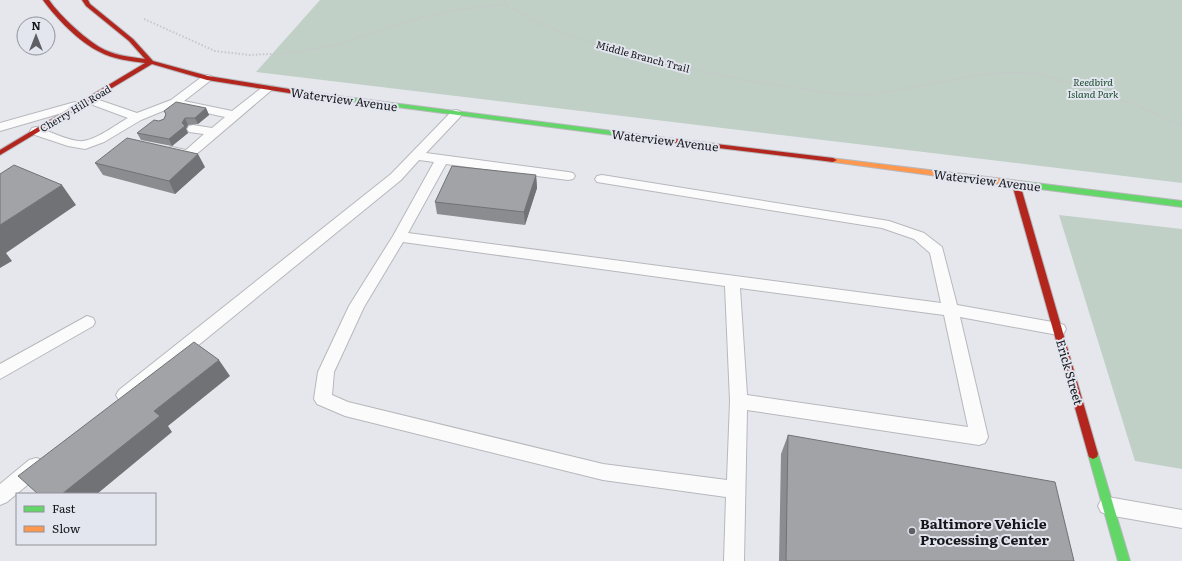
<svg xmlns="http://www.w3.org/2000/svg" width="1182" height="561" font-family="Literata,serif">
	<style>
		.green { fill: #c0d0c7 }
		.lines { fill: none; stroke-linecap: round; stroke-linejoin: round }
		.lane-casing { stroke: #b7b8bc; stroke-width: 2 }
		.fast-casing { stroke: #b7b8bc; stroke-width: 2 }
		.slow-casing { stroke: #b7b8bc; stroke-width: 2 }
		.jam-casing { stroke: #b7b8bc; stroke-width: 2 }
		.path { stroke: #c6c7c9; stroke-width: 2; stroke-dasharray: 1.5 2; stroke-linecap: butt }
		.lane { fill: #fbfbfc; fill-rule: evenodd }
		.fast { fill: #63d668; fill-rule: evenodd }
		.slow { fill: #ff974d; fill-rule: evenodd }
		.jam { fill: #b3261e; fill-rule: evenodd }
		.wall { fill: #8b8c90 }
		.shaded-wall { fill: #717275 }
		.building { fill: #a2a3a7; stroke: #717275 }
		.poi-dot { fill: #5e5f63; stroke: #e3e5ef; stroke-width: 1.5 }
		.labels { text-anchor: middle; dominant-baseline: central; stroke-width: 4; stroke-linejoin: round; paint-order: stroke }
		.far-street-label { font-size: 10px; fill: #151619; stroke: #e3e5ef }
		.far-park-label { font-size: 10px; font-style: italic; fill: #1b4e2f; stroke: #e3e5ef }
		.street-label { font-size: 12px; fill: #151619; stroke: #e3e5ef }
		.near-poi-label { font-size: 14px; font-weight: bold; fill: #151619; stroke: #e3e5ef; text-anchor: start }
	</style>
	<rect width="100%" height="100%" fill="#e6e7ec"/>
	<g class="green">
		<path d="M320,0h862v183l-926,-111z"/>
		<path d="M1059,215l123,14v240l-47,-8z"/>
	</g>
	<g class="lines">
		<defs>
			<g id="lane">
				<path d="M207,75l4,1 2,2 -2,2 -27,21 48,10 32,-25h8l2,2 -81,69c-8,2 -17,-1 -25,-3l-2,-3 2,-3 4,-1 14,3 18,-16 -15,-2 -2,-3 2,-3 4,-1 19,3 13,-11 -50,-11 -34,14 -37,22 -19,7 -17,-3 -36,-12 -2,-3 2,-3 4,-1c14,4 27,12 42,14 15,2 37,-16 50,-23l-43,-16 -2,-2 2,-2h8l44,15 34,-13 32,-24z"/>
				<path d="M75,102l4,2 2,2 -2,2 -79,23v-8z"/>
				<path d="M456,110l4,1 2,3 -2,3 -34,36 142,19 5,1 2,3 -2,3 -5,1 -122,-16 -38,69 533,70 -11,-50 -16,-14 -32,-11 -285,-46 -2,-3 2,-3 5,-1 287,46 35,12 18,14 15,58 101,18 6,2 2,4 -2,4 -6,2 -98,-18 28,120 -3,6 -6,2 -232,-35 -3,151h-20l2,-64 -123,-17 -258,-64 -28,-12 -3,-5 4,-27 31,-66 44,-70 41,-74 -15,-2 -18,20 -270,220 -6,2 -6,-2 -3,-5 3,-5 272,-216 61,-63zM403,242l322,44 5,115 -3,79 -124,-16 -255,-62 -16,-7 2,-23 30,-65zM740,288l204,27 24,112 -221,-32z"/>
				<path d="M87,316l6,2 2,4 -2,4 -93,53v-15z"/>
				<path d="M36,458l7,2 2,6 -2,6 -36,30 -7,3v-21l29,-24z"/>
				<path d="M1108,497l74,13v18l-74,-13 -7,-3 -3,-6 3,-6z"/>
			</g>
			<g id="fast">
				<path d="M314,93l322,41 4,2 -4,2 -324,-42v-2z"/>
				<path d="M1019,181l163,20v6l-166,-21 -1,-2z"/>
				<path d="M1093,449l4,2 1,3 32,107h-12l-30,-107 1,-3z"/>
			</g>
			<path id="slow" d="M830,158l189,23 4,3 -4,3 -186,-25h-3z"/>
			<g id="jam">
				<path d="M43,0h6c11,16 39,42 56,50 13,6 26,7 40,9l-16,-18 -43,-35 -4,-6h6l2,4 43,35 20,22 55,15 106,17 3,2 -3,2 -107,-17 -55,-16 -152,91v-5l145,-87c-15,-2 -32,-4 -45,-11 -21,-10 -44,-34 -57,-52z"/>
				<path d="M633,134l200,24 4,2 -4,2 -197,-24 -4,-2z"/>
				<path d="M1016,181l4,3 78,270 -1,3 -4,2 -4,-2 -1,-3 -76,-270z"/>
			</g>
		</defs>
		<use href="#lane" class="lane-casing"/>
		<use href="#fast" class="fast-casing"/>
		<use href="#slow" class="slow-casing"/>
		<use href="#jam" class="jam-casing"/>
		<g class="path">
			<path d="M502,5l4,-5"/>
			<path d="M144,19l71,32 34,4 42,-2 48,-9 83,-27 41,-8 39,-4 9,3 29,16 37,14 74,22 98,21 80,12 40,2 111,-20 27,-3 34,2 97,32 44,19"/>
		</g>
		<use href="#lane" class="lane"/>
		<use href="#fast" class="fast"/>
		<use href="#slow" class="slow"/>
		<use href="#jam" class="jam"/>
	</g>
	<g class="wall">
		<path d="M206,108l3,7 -11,9 -10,1 -2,4 2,4 -16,13 -31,-6 -4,-7 22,-12 5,-2 2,-4 -2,-4z"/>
		<path d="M95,163l110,4 -30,27 -72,-19z"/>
		<path d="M536,175l1,13 -12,37 -88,-11 -2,-12z"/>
		<path d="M788,435l286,126h-295l2,-107z"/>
	</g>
	<g class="shaded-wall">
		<path d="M206,108l3,7 -11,9 -3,-6z"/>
		<path d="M185,118l3,7 -2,4 2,4 -16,13 -3,-7 13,-16z"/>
		<path d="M198,154l7,13 -30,27 -6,-13z"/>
		<path d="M536,175l1,13 -12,37 -1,-13z"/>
		<path d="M62,185l14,20 -70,48 6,8 -12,7v-43z"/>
		<path d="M219,360l11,16 -62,50 4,6 -75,62h-35l92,-83z"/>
	</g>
	<g class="building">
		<path d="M176,102l30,6 -11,10h-10l-3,5 3,3 -16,13 -32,-6 17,-13 5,1 5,-2 2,-5 -2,-3z"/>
		<path d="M127,138l71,16 -29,27 -74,-18z"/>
		<path d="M14,165l48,20 -62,40v-51z"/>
		<path d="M452,166l84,9 -12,37 -89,-10z"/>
		<path d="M194,342l25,18 -65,51 6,5 -98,78h-24l-20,-18z"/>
		<path d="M788,435l267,47 19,79h-288z"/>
	</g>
	<circle class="poi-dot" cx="912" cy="531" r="4"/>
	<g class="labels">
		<g class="far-street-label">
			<text transform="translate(643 56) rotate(15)">Middle Branch Trail</text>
			<text transform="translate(75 108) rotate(-31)">Cherry Hill Road</text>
		</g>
		<g class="far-park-label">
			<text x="1093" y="81">Reedbird<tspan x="1093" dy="12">Island Park</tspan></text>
		</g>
		<g class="street-label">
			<text transform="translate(344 99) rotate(8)">Waterview Avenue</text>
			<text transform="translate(665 140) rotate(7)">Waterview Avenue</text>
			<text transform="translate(987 180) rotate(7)">Waterview Avenue</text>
			<text transform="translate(1070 372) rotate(74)">Erick Street</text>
		</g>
		<g class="near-poi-label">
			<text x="920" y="523">Baltimore Vehicle<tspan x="920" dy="16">Processing Center</tspan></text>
		</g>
	</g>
	<rect x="16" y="493" width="140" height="52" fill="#e3e5ef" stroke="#919299"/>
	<rect x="24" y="506" width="20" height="6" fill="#63d668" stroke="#919299"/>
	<text x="52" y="513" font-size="12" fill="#151619">Fast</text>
	<rect x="24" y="526" width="20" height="6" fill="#ff974d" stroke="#919299"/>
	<text x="52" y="533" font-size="12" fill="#151619">Slow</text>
	<g transform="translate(36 36)"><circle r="19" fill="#e3e5ef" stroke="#919299"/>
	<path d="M0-3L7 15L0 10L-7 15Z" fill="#5e5f63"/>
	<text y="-6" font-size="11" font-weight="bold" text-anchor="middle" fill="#151619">N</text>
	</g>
</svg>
